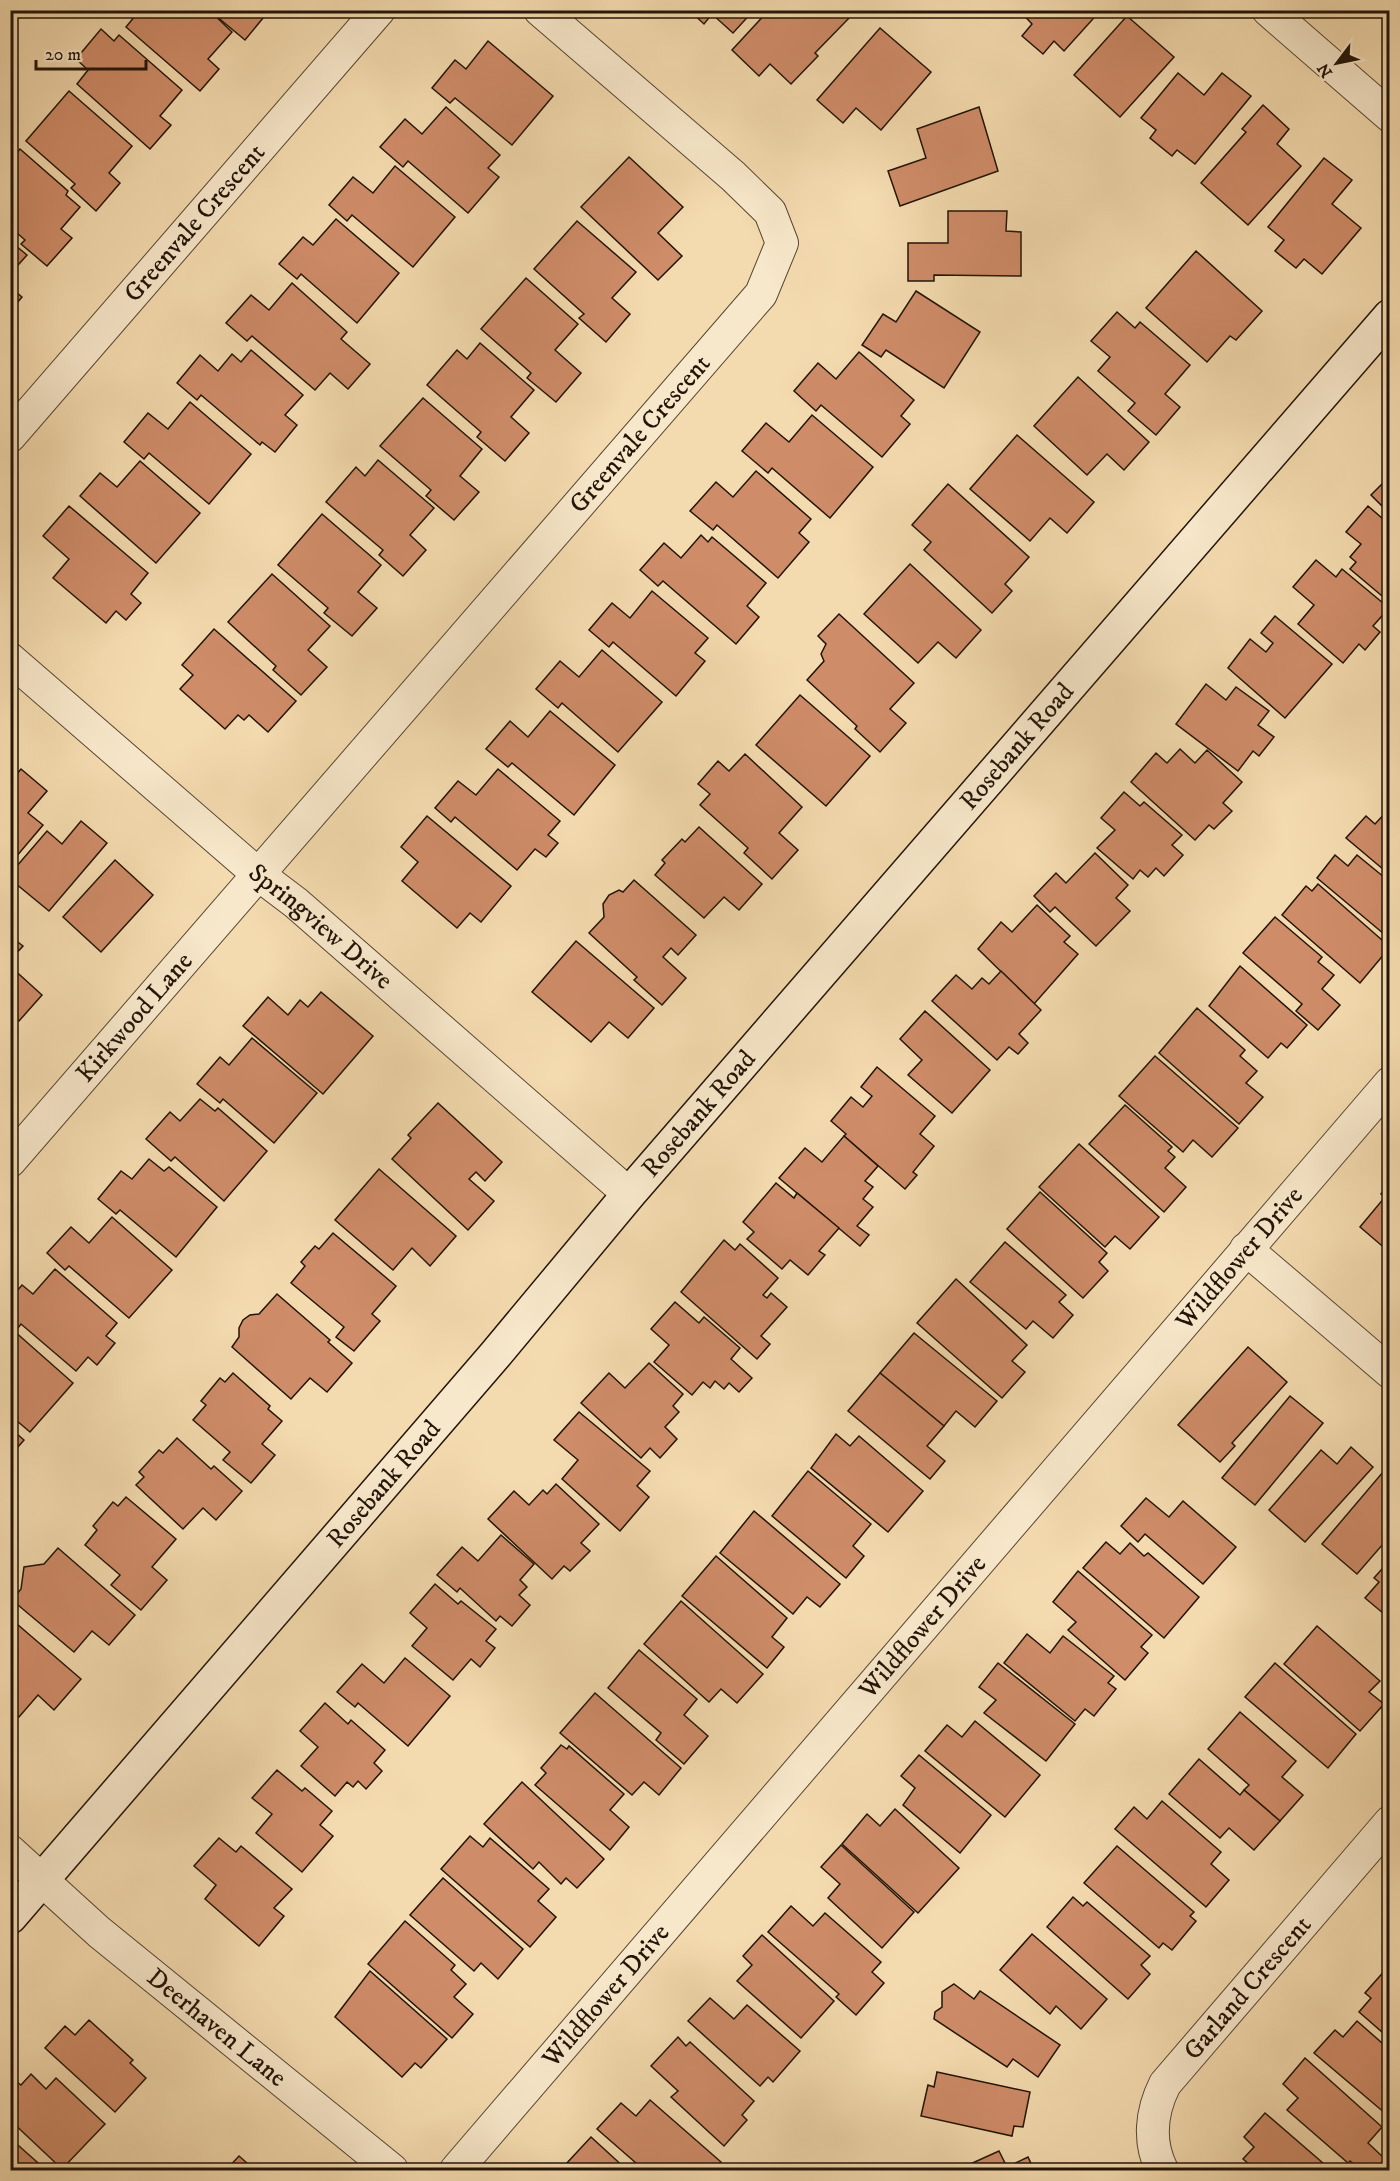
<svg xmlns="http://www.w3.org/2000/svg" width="1400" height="2181" font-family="'IM FELL DW Pica',serif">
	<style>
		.building { fill: #cf8c69; stroke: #211408; stroke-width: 1.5 }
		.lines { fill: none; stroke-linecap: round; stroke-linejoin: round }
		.street-casing { stroke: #564632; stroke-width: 34 }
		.secondary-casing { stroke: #211408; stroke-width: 36 }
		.street { stroke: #f8e8cb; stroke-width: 32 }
		.secondary { stroke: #f8e8cb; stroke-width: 33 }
		.labels { text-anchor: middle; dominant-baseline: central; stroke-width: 5; stroke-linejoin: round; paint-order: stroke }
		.street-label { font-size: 26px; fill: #211408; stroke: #f8e8cb }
	</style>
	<rect width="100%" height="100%" fill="#f4dbaf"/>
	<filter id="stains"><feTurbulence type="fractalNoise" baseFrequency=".00333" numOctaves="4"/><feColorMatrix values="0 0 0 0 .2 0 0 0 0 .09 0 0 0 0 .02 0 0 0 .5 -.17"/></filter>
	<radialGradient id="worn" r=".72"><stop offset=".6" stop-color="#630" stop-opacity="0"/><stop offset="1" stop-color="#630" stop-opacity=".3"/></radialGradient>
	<g class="building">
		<path d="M140,10h69l23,22 -24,27 11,10 -19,22 -74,-64z"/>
		<path d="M209,10h57l2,2 -23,28z"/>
		<path d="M689,10h65l-21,23 -21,-19 -8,10z"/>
		<path d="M769,10h74l7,7 -35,36 3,3 -27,28 -21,-20 -11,12 -27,-26z"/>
		<path d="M1101,10l-37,41 -10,-10 -11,13 -21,-18 10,-12 -13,-14z"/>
		<path d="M1127,16l47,41 -54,60 -46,-42z"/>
		<path d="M880,28l51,44 -50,58 -25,-22 -13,15 -26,-23z"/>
		<path d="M101,29l13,12 5,-6 63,55 -22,26 11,9 -21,24 -73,-65 11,-14 -12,-11z"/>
		<path d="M488,41l65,55 -41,49 -57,-47 -5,5 -18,-15 23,-28 11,9z"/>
		<path d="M1178,73l26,22 18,-22 29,23 -56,68 -18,-14 -5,6 -22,-18 6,-8 -15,-12z"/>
		<path d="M69,91l63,55 -23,27 11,10 -24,28 -25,-23 4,-4 -49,-43z"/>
		<path d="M1263,105l26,24 -12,15 24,22 -53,59 -47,-42 45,-51 -4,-3z"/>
		<path d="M446,107l54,48 -12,13 11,9 -31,36 -60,-52 -5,6 -23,-20 25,-28 17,15z"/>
		<path d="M979,107l19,64 -98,35 -12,-35 38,-13 -9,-29z"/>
		<path d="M20,149l48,42 -2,4 14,12 -19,22 11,9 -25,28 -26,-22 4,-4 -15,-13v-67z"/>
		<path d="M629,157l54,50 -25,26 24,23 -24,24 -77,-73z"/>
		<path d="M1324,158l28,22 -20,24 29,24 -39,46 -18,-15 -8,9 -21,-17 9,-11 -16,-13z"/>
		<path d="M395,166l60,51 -42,50 -61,-52 -5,6 -18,-16 24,-28 20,16z"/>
		<path d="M948,211h59l-1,20 15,1v44l-87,-1v6h-26v-38h40z"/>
		<path d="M336,219l63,54 -42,50 -56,-49 -4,5 -18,-15 24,-27 10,8z"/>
		<path d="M577,221l59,51 -24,26 18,16 -24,28 -27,-24 5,-4 -50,-45z"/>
		<path d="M10,241l17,14 -17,19z"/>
		<path d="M1196,251l66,60 -26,29 -6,-4 -23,26 -61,-54z"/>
		<path d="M526,278l52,46 -23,26 26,23 -25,29 -29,-24 4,-5 -50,-44z"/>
		<path d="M292,283l55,49 -6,7 29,25 -22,25 -18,-16 -15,17 -63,-54 -5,5 -21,-18 25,-28 18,15z"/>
		<path d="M10,287l12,10 -12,14z"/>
		<path d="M916,291l64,41 -36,56 -58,-38 -5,7 -19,-12 21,-31 13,8z"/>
		<path d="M1117,312l18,16 5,-6 50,43 -25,29 15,13 -24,28 -28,-24 7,-8 -37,-32 12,-14 -19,-16z"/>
		<path d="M480,343l54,47 -23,27 18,16 -24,28 -28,-24 4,-5 -54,-47 30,-35 10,9z"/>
		<path d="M251,350l52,45 -18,20 12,10 -22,27 -13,-10 -2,3 -59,-50 -4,5 -20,-17 23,-28 18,16 14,-17 9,8z"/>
		<path d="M859,352l55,48 -13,16 9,8 -28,33 -61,-52 -5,6 -22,-20 24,-28 18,16z"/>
		<path d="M1078,377l71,65 -25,28 -17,-16 -20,21 -53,-49z"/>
		<path d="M423,398l59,51 -22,27 19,16 -25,28 -28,-24 5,-6 -51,-44z"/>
		<path d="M190,402l61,52 -42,50 -60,-51 -5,6 -20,-17 24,-29 20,16z"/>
		<path d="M812,415l61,52 -43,51 -58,-50 -4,5 -26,-22 24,-28 23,19z"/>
		<path d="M1017,435l77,67 -27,31 -17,-15 -20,23 -60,-52z"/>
		<path d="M378,460l56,48 -24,27 16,15 -23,26 -24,-21 4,-5 -57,-48 30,-35 9,9z"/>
		<path d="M140,461l60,52 -44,50 -76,-67 20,-23 17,14z"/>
		<path d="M756,471l55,48 -12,14 10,9 -31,36 -61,-53 -4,5 -23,-19 26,-29 17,15z"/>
		<path d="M1390,476v36l-1,1 -18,-18z"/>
		<path d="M948,484l81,73 -24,27 7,7 -20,22 -68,-63 7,-8 -19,-17z"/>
		<path d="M69,506l79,67 -17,21 10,9 -15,17 -10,-9 -10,12 -53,-45 16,-19 -26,-23z"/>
		<path d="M1368,506l22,19 -2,76 -38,-32 6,-7 -6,-5 11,-13 -15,-12z"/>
		<path d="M322,514l59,51 -23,27 19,16 -25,28 -28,-23 4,-5 -50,-43z"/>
		<path d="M701,535l7,7 4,-5 54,46 -19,23 12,11 -23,27 -73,-63 -5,5 -18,-16 24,-27 17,15z"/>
		<path d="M1316,560l20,17 6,-8 47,39 -16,18 7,6 -15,18 -6,-6 -16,19 -45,-39 16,-19 -21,-18z"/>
		<path d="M910,564l71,66 -25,28 -18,-16 -20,21 -54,-49z"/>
		<path d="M272,574l58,52 -22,24 19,17 -26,28 -28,-25 3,-4 -48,-44z"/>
		<path d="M652,591l56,47 -13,15 10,8 -29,35 -63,-54 -4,5 -20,-17 23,-27 18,15z"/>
		<path d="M839,614l75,69 -24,26 16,14 -26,29 -25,-23 2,-3 -50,-46 17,-19 -3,-7 5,-10 -8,-8z"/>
		<path d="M1275,616l57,48 -47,54 -57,-50 22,-29 16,13 7,-9 -12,-10z"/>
		<path d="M214,629l82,72 -28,31 -19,-17 -5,5 -6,-5 -13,14 -45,-40 13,-14 -11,-10z"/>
		<path d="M602,650l60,52 -44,50 -56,-49 -4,5 -22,-19 24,-28 19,16z"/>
		<path d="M1206,684l20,16 10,-13 33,24 -11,14 16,12 -15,19 -6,-5 -15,20 -62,-47z"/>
		<path d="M800,695l70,61 -44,50 -70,-61z"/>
		<path d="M550,711l65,54 -41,50 -62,-52 -4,4 -22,-18 24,-28 18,16z"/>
		<path d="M1180,749l15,14 12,-13 35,32 -19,21 9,8 -18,18 -5,-4 -14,15 -64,-58 25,-29 11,10z"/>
		<path d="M745,754l57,53 -23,26 19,17 -26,29 -28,-26 4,-5 -48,-43 10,-11 -12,-10 20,-23 11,10z"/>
		<path d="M21,769l26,22 -19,22 15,12 -33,39v-82z"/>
		<path d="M498,769l62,52 -12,14 10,8 -12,14 -11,-8 -18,21 -62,-53 -4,5 -16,-14 23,-27 18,14z"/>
		<path d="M1124,792l16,14 4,-4 38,33 -10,10 11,10 -19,21 -8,-8 -8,9 -8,-7 -7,9 -36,-31 18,-18 -14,-12z"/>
		<path d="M1390,808v67l-44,-37 20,-22 9,8z"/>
		<path d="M427,816l84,70 -30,36 -11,-9 -13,15 -55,-47 16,-19 -17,-15z"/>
		<path d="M81,821l26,22 -58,68 -39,-32v-5l37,-43 15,13z"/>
		<path d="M699,827l63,57 -23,26 -15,-13 -20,21 -49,-43 10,-12 -3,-3 20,-21 3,3z"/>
		<path d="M1095,853l33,32 -12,13 14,13 -34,35 -41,-39 -5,5 -16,-16 22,-23 10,10z"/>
		<path d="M1335,855l13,11 9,-11 33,27v57l-73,-61z"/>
		<path d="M115,860l38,35 -52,57 -38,-35z"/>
		<path d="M634,880l62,55 -18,20 -7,-7 -8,9 23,21 -24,27 -28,-25 3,-3 -48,-44 15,-16 -1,-13 6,-9 10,-5 4,2z"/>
		<path d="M1318,884l72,63 -30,36 -78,-68 24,-29 6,5z"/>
		<path d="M1037,905l33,31 -6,6 14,12 -44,50 -56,-55 23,-27 11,10z"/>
		<path d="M1275,917l47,40 -4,5 16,13 -12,14 18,16 -22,25 -22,-19 6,-7 -59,-51z"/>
		<path d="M10,936l13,10 -13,14z"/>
		<path d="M576,941l78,67 -26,30 -19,-16 -18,20 -59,-50z"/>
		<path d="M10,966l32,29 -23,26 -9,-8z"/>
		<path d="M1240,966l67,59 -20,23 -6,-5 -13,15 -59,-52z"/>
		<path d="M1001,971l40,39 -22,24 9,9 -10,11 -9,-7 -12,13 -65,-59 24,-26 16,14 10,-11 7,6z"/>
		<path d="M321,992l52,44 -50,58 -80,-68 25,-29 20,18 12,-15 8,7z"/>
		<path d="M1197,1008l48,42 -5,6 17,15 -11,12 17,14 -24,27 -80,-71z"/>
		<path d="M925,1011l65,59 -38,43 -44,-38 14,-15 -22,-21z"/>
		<path d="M252,1038l65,55 -43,50 -51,-44 -3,4 -23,-19 23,-27 9,8z"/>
		<path d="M1155,1056l83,72 -26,29 -19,-17 -10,12 -64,-56z"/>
		<path d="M877,1067l58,49 -15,18 14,12 -21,26 4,3 -12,14 -61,-53 2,-2 -15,-13 20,-24 12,10 9,-11 -11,-9z"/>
		<path d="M200,1099l15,12 3,-3 49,43 -43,50 -49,-44 -4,4 -25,-22 24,-27 10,9z"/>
		<path d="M438,1103l64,59 -17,19 -9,-9 -7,7 25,22 -26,29 -76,-71 19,-21 -3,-3z"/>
		<path d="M1125,1105l47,42 -4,4 7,6 -10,11 21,19 -22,25 -75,-68z"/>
		<path d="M844,1136l34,30 -13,15 8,6 -10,12 10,8 -16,19 12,9 -9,11 -81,-68 26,-30 17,14z"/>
		<path d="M1079,1144l80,73 -29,32 -15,-13 -10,11 -66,-60z"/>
		<path d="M149,1159l15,12 5,-4 48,40 -41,50 -56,-47 -4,4 -18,-15 23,-28 11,8z"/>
		<path d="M379,1169l77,67 -26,30 -18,-18 -19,22 -58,-50z"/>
		<path d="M776,1183l18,15 3,-5 42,35 -20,23 6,4 -17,20 -18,-15 -8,9 -35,-30 7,-7 -11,-10z"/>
		<path d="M1390,1184v64l-2,3 -28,-24 25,-30 -4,-3z"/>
		<path d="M1040,1192l67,61 -8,9 9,9 -25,27 -76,-69z"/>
		<path d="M112,1217l60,53 -43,48 -60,-52 -4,4 -18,-17 24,-26 18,16z"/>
		<path d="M333,1233l63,53 -24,28 8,7 -26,30 -18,-14 8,-10 -53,-44 14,-17 -4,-4 14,-16 4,3z"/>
		<path d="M724,1240l11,10 5,-6 38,34 -15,17 4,3 4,-5 16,14 -26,29 9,8 -13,15 -76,-67z"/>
		<path d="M1005,1242l61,53 -7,7 14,13 -20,23 -20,-17 -7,8 -56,-47z"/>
		<path d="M55,1269l62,54 -11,13 9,7 -18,22 -9,-8 -12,14 -55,-47 -3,4 -8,-6v-23l12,-14 11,9z"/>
		<path d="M956,1279l71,66 -15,16 13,11 -23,26 -85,-75z"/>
		<path d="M277,1294l53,46 -2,2 24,21 -25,29 -17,-14 -19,21 -59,-52 7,-10v-9l4,-8 7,-5 9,-1z"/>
		<path d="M675,1302l24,21 5,-6 36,31 -9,11 21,19 -13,14 -10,-9 -5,6 -9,-8 -5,7 -7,-6 -11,13 -38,-33 15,-17 -18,-16z"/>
		<path d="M13,1330l60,53 -43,49 -20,-17v-82z"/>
		<path d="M914,1333l83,68 -22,26 -19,-16 -12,15 -64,-53z"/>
		<path d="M1248,1347l39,35 -55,61 3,3 -15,16 -42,-37z"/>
		<path d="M649,1363l34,31 -10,12 6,6 -14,15 12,12 -17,19 -10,-10 -9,10 -60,-55 28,-30 16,15z"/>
		<path d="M233,1373l37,33 -2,3 14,12 -20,23 13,11 -24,28 -28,-23 7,-8 -37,-32 13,-15 -5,-4 19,-23 5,4z"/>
		<path d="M880,1373l64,53 -17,20 18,15 -15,18 -82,-68z"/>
		<path d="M1290,1396l33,27 -68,82 -33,-27z"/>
		<path d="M579,1412l71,59 -13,15 12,11 -29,34 -58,-52 16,-19 -24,-20z"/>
		<path d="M10,1428l14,12 -14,16z"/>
		<path d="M836,1434l14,12 9,-10 64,55 -35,41 -77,-64z"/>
		<path d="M177,1438l34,31 3,-3 28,25 -26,29 -13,-12 -20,21 -47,-44 8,-8 -5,-5 20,-22 4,3z"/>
		<path d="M1351,1447l22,20 -68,75 -36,-32 52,-60 16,14z"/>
		<path d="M808,1471l63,53 -18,22 11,10 -18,22 -74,-62z"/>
		<path d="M1383,1472l7,6v58l-33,38 -35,-30z"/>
		<path d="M556,1484l43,40 -18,19 9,8 -20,20 -6,-5 -12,13 -64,-60 26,-28 15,14 14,-15 4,4z"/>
		<path d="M126,1497l50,42 -24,28 15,13 -26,30 -30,-25 9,-10 -35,-30 12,-15 -4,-4 20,-24 5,4z"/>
		<path d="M1146,1498l23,19 14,-16 53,46 -33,37 -58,-50 -7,8 -17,-16z"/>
		<path d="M754,1511l86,73 -20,23 -13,-10 -14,17 -73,-61z"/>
		<path d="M501,1535l33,29 -14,16 7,7 -8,8 11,10 -18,21 -12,-10 -4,5 -36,-33 -3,4 -20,-17 25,-28 16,14z"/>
		<path d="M1106,1542l14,12 10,-11 14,13 4,-3 51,44 -35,41 -81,-70z"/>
		<path d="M58,1548l77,67 -26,30 -17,-14 -18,21 -62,-52 9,-11 3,-22 20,-3z"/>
		<path d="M716,1556l71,62 -15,19 12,10 -17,21 -85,-72z"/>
		<path d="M1390,1560v59l-25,-21 14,-16 -5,-4z"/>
		<path d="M1078,1571l74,64 -11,12 7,6 -23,27 -57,-50 8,-8 -23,-20z"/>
		<path d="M435,1584l23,20 3,-3 35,28 -10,12 9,7 -15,19 -9,-8 -18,21 -41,-34 15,-18 -17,-15z"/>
		<path d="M681,1601l82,73 -26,29 -16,-14 -12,13 -65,-58z"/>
		<path d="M10,1618l71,61 -27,31 -16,-15 -19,22 -9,-8z"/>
		<path d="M1317,1626l63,55 -11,11 15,12 -24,27 -76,-67z"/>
		<path d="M1027,1634l23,19 13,-17 51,40 -6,7 8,6 -22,27 -9,-7 -10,12 -71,-58z"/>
		<path d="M639,1650l58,49 -13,16 24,21 -24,28 -28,-24 5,-7 -53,-45z"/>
		<path d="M405,1658l45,38 -42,50 -50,-43 -3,4 -18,-15 25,-28 22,19z"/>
		<path d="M998,1663l77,61 -29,37 -62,-48 12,-13 -17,-13z"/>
		<path d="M1275,1663l81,71 -28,34 -83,-71z"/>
		<path d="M595,1693l86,75 -22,27 -15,-13 -12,13 -72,-62z"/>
		<path d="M325,1703l23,21 3,-4 34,30 -11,13 8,8 -16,18 -8,-8 -5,6 -6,-5 -12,14 -34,-30 17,-19 -18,-16z"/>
		<path d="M1240,1712l56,49 -14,16 21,18 -23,26 -36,-31 5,-5 -41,-36z"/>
		<path d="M975,1721l65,54 -35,42 -80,-66 22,-26 15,12z"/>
		<path d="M561,1745l6,4 2,-3 55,48 -14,16 19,17 -19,23 -75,-65 11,-12 -5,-5z"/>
		<path d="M919,1755l72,60 -31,38 -57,-48 12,-17 -14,-12z"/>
		<path d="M1199,1759l41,36 4,-5 36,31 -26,29 -25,-22 -9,10 -51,-44z"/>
		<path d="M277,1770l25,21 3,-3 27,23 -12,14 13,11 -31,36 -46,-39 16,-19 -20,-16z"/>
		<path d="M522,1782l82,77 -27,29 -11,-10 -5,6 -22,-22 -6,7 -49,-45z"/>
		<path d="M1162,1801l59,51 -10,12 18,16 -23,27 -91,-78 19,-22 13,12z"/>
		<path d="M895,1809l64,59 -41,45 -76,-69 25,-30 13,12z"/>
		<path d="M470,1836l13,11 7,-9 59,51 -11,12 18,16 -26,30 -89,-78z"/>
		<path d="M219,1838l17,14 5,-6 51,43 -18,19 10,8 -25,30 -54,-47 11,-14 -22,-19z"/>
		<path d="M841,1845l73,67 -32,36 -54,-50 12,-14 -19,-17z"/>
		<path d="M1117,1846l77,66 -4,4 6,5 -24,29 -9,-7 -4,5 -75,-65z"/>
		<path d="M443,1878l80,71 -25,30 -17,-16 -7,8 -64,-56z"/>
		<path d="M1073,1897l10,9 4,-4 63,54 -9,9 9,9 -22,25 -81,-72z"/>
		<path d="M791,1906l22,20 12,-13 56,49 -9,10 12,11 -28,32 -20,-18 3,-3 -71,-62z"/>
		<path d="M405,1921l50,44 -4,5 15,14 -12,13 19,17 -21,24 -84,-74z"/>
		<path d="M1032,1934l75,65 -26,30 -25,-23 -6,8 -50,-44z"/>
		<path d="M762,1935l72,66 -33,37 -64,-57 15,-16 -9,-9z"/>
		<path d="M1387,1968l3,2v69l-31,-27 12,-14 -6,-5z"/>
		<path d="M370,1971l77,68 -26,29 -6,-5 -13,14 -67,-60z"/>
		<path d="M954,1984l20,15 6,-8 80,54 -22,32 -25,-18 -6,8 -73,-48 1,-7 7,-5v-15z"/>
		<path d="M710,1998l24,21 13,-14 53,46 -27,31 -5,-5 -8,9 -72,-65z"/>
		<path d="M89,2020l44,40 -3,3 16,15 -31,34 -70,-64 20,-22 10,9z"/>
		<path d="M1357,2021l33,29v59l-4,5 -72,-61 21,-23 8,7z"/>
		<path d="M678,2037l8,9 4,-4 64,59 -12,14 5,5 -23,26 -53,-49 7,-6 -27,-25z"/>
		<path d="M1305,2058l77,69 -14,16 17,16 -10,11h-14l-11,-9 -2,2 -61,-53 11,-12 -15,-14z"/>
		<path d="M937,2072l93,20 -7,35 -9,-1 -2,10 -91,-20 7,-31 6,2z"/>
		<path d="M31,2074l15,15 10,-11 49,46 -43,45 -52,-49v-43l11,8z"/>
		<path d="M650,2100l71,62 -8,8h-69l-47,-41 24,-26 15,13z"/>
		<path d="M1265,2113l66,57h-75l-13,-11 11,-12 -10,-10z"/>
		<path d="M591,2137l36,33h-54l-7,-6z"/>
		<path d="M10,2138l36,32h-36z"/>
		<path d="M999,2151l8,16 21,-10 6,13h-77z"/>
		<path d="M239,2156l16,14h-29z"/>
	</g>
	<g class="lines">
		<defs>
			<g id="street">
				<path d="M1268,10l122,106"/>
				<path id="s1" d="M10,436l369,-426"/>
				<path id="s2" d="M10,659l249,216 37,28 333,291"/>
				<path id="s3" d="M10,1161l751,-867 21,-51 -12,-31 -37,-36 -193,-166"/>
				<path d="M1246,1249l144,123"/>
				<path id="s4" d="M10,1851l89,81 293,238"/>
				<path id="s5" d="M456,2170l934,-1087"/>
				<path id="s6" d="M1162,2170c-14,-28 -11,-58 3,-86l225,-262"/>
			</g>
			<g id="secondary">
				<path id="s7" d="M10,1917l485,-562 134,-161 761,-878"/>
			</g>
		</defs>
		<use href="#street" class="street-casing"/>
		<use href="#secondary" class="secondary-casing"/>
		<use href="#street" class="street"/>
		<use href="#secondary" class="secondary"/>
	</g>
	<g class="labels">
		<g class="street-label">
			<text stroke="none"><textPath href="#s1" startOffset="282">Greenvale Crescent</textPath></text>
			<text stroke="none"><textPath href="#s3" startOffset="962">Greenvale Crescent</textPath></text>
			<text stroke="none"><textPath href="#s7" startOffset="1544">Rosebank Road</textPath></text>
			<text stroke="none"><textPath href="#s2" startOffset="410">Springview Drive</textPath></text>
			<text stroke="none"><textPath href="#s3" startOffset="190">Kirkwood Lane</textPath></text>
			<text stroke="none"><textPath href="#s7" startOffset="1058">Rosebank Road</textPath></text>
			<text stroke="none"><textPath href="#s5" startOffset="1202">Wildflower Drive</textPath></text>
			<text stroke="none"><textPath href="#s7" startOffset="572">Rosebank Road</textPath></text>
			<text stroke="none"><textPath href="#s5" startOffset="716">Wildflower Drive</textPath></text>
			<text stroke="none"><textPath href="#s6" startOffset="216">Garland Crescent</textPath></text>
			<text stroke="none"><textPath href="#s5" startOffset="230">Wildflower Drive</textPath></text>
			<text stroke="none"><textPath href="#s4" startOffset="272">Deerhaven Lane</textPath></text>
		</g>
	</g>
	<rect width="1400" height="2181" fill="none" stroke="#f4dbaf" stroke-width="36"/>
	<rect x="12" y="12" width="1376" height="2157" fill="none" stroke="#211408" stroke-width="3"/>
	<rect x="18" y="18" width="1364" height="2145" fill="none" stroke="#211408" stroke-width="1.5"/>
	<g transform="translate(1337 63) rotate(238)" stroke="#f8e8cb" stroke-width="4.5" paint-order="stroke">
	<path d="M0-4.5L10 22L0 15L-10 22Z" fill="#211408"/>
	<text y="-9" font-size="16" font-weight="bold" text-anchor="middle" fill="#211408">N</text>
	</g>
	<path d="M36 60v9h110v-9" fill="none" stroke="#211408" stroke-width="3"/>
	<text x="45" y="60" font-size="18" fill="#211408" stroke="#f8e8cb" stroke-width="4.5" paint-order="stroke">20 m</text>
	<rect width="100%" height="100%" filter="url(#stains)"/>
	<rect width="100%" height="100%" fill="url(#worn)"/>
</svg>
